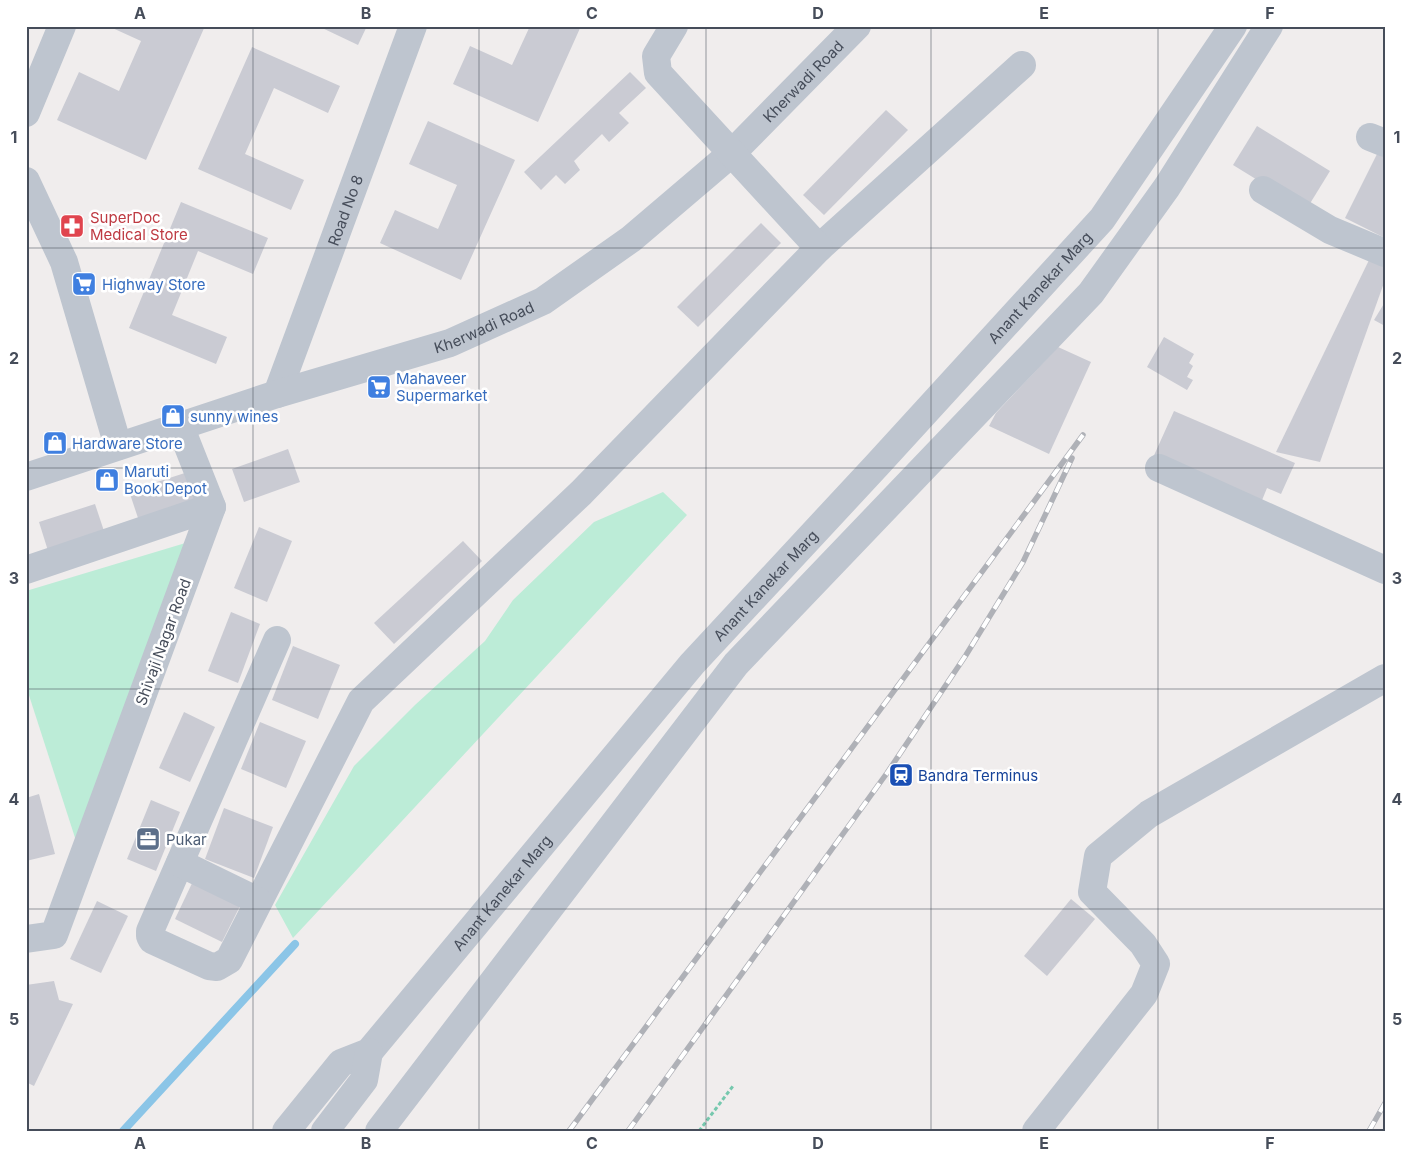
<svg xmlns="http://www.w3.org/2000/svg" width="1411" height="1157" font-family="Inter,sans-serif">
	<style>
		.green { fill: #bcecd7 }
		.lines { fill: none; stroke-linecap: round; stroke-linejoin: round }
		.stream { stroke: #8bc5e7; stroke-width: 8 }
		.building { fill: #cacbd3 }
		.path { stroke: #76c8ae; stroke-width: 3; stroke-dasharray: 4 2.5; stroke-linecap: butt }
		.minor { stroke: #bec5cf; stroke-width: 28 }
		.rail-casing { stroke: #afb1b7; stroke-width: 5.5 }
		.rail { stroke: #fff; stroke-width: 4; stroke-dasharray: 11; stroke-linecap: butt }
		.grid { fill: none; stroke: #464d5a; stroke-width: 1; stroke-opacity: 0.55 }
		.labels { text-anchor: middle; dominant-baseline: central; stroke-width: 5; stroke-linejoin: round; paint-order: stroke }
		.street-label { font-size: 15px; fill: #464d5a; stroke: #fff }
		.health-label { font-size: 15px; fill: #be3a42; stroke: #fff; text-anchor: start }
		.shop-label { font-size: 15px; fill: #366cbe; stroke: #fff; text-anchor: start }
		.transit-label { font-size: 15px; fill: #164399; stroke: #fff; text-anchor: start }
		.service-label { font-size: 15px; fill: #4e5e75; stroke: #fff; text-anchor: start }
		.neatline { fill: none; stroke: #464d5a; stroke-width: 2 }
		.grid-label { font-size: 16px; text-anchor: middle; font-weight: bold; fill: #464d5a }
	</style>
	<rect width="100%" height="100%" fill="#f0eded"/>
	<g class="green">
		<path d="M663,492l24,23 -394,423 -18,-33 79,-139 61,-61 70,-64 28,-41 81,-78z"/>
		<path d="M212,535l-134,312 -52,-161v-95z"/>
	</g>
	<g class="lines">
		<path class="stream" d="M123,1131l172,-187"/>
	</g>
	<g class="building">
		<path d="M108,26h97l-59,134 -89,-40 22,-48 40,19 22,-50z"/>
		<path d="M318,26h49l-9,19z"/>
		<path d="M530,26h51l-43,96 -85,-38 17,-38 42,19z"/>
		<path d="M252,47l88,39 -12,27 -54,-25 -29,66 59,26 -13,30 -93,-41z"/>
		<path d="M630,72l16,16 -27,25 10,10 -20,19 -7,-8 -28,27 6,9 -15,14 -9,-9 -15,15 -17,-18z"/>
		<path d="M886,110l22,20 -84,85 -21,-20z"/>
		<path d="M428,121l87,39 -54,120 -81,-37 15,-33 43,19 19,-44 -48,-21z"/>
		<path d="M1257,126l73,45 -24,39 -73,-45z"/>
		<path d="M1381,146l4,2v90l-40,-20z"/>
		<path d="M181,202l87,36 -15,36 -55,-23 -26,64 55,22 -11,27 -87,-36z"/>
		<path d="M761,223l20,20 -83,84 -21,-20z"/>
		<path d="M1369,260l16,7v13l-65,182 -44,-10z"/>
		<path d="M1385,302v24l-11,-6z"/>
		<path d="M1164,337l30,17 -5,9 4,3 -6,11 6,3 -6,10 -40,-23z"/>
		<path d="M1058,347l33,15 -42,92 -60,-28 7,-13z"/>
		<path d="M1174,411l121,52 -14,31 -14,-6 -9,22 -107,-48z"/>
		<path d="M288,449l12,33 -56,20 -12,-33z"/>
		<path d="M188,472l11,33 -59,19 -11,-33z"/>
		<path d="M95,504l11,33 -57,17 -10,-32z"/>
		<path d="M259,527l33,14 -25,61 -33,-14z"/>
		<path d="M463,541l19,20 -88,83 -20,-21z"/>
		<path d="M231,612l29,12 -22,59 -30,-12z"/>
		<path d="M293,646l47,19 -22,54 -46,-19z"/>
		<path d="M184,712l31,15 -25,55 -31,-14z"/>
		<path d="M260,722l46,19 -20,47 -45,-19z"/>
		<path d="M39,794l16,60 -29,7v-63z"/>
		<path d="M151,800l29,12 -24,59 -29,-12z"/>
		<path d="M224,808l49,19 -19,51 -49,-19z"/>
		<path d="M195,877l48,23 -21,42 -47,-23z"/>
		<path d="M1071,899l24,20 -48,57 -23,-20z"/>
		<path d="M97,901l31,15 -27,57 -31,-14z"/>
		<path d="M54,981l5,19 14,4 -39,82 -8,-4v-97z"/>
	</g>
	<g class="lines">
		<path class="path" d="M699,1131l34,-45"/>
		<g class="minor">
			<path d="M26,113l36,-87"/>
			<path d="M1370,137l15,6"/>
			<path d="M26,181l38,81 54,184"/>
			<path d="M1263,190l67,40 55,23"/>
			<path d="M819,248l203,-183"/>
			<path id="s1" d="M277,394l136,-368"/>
			<path d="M180,426l32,81"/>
			<path d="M1159,468l226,102"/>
			<path id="s2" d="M26,477l251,-83 173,-51 93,-42 88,-62 101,-86 125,-127"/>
			<path d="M26,570l186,-63 -158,428 -28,4"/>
			<path d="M277,640l-127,291v5l2,4 57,26 8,1 12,-7 132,-259 220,-208 238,-245 -161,-175 -2,-17 18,-30"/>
			<path d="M180,863l78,38"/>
			<path id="s3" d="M286,1131l55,-68 28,-11 323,-388 185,-199 225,-246 131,-193"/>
			<path d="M325,1131l39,-51 5,-28"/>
			<path d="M379,1131l357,-467 355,-371 76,-106 102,-161"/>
			<path d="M1036,1131l108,-137 12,-30 -13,-20 -51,-52 6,-36 51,-42 236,-136"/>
		</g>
		<defs>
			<g id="rail">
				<path d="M569,1131l514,-696"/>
				<path d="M628,1131l259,-358 79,-118 57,-93 49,-104"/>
				<path d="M1369,1131l16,-28"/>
			</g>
		</defs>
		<use href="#rail" class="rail-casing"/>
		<use href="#rail" class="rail"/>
	</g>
	<path class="grid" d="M253,26v1105M479,26v1105M706,26v1105M931,26v1105M1158,26v1105M26,248h1359M26,468h1359M26,689h1359M26,909h1359"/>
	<defs>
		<symbol id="pharmacy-square" viewBox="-11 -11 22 22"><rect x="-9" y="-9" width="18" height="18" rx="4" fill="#e0444e" stroke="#fff"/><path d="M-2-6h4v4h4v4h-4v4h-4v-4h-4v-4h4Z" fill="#fff"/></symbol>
		<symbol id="supermarket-square" viewBox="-11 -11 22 22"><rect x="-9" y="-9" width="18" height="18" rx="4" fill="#3f7fe0" stroke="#fff"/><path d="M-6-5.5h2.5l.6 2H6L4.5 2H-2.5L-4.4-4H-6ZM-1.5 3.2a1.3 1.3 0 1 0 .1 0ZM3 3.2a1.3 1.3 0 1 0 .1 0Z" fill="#fff"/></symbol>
		<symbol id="shop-square" viewBox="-11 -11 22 22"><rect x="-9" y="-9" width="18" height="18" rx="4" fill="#3f7fe0" stroke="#fff"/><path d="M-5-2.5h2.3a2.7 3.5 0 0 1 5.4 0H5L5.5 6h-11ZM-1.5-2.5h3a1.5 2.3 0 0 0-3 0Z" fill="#fff"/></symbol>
		<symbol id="station-square" viewBox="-11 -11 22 22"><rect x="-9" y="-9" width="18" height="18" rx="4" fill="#1a4fb4" stroke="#fff"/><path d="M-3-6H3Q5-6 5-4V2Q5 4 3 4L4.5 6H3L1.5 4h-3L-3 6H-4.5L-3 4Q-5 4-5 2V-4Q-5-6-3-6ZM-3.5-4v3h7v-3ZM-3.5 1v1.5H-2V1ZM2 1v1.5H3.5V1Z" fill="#fff"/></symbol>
		<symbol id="office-square" viewBox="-11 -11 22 22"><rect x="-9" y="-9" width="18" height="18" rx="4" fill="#5c6f8a" stroke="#fff"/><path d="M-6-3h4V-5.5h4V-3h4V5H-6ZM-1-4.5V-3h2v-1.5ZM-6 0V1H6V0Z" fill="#fff"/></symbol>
	</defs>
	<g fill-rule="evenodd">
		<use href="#pharmacy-square" x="58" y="212" width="28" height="28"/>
		<use href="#supermarket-square" x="70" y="270" width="28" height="28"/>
		<use href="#supermarket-square" x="365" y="373" width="28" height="28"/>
		<use href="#shop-square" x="159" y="402" width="28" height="28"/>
		<use href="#shop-square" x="41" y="429" width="28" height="28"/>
		<use href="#shop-square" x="93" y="466" width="28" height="28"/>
		<use href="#station-square" x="887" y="761" width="28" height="28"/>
		<use href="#office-square" x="134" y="825" width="28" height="28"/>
	</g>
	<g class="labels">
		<g class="street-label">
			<text stroke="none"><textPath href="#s2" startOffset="888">Kherwadi Road</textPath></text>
			<text stroke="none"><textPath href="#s1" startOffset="196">Road No 8</textPath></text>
			<text stroke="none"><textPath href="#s3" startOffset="1135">Anant Kanekar Marg</textPath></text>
			<text stroke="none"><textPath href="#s2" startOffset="482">Kherwadi Road</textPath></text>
			<text stroke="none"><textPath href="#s3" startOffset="730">Anant Kanekar Marg</textPath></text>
			<text transform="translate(163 642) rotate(-70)">Shivaji Nagar Road</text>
			<text stroke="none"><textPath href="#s3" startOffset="325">Anant Kanekar Marg</textPath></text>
		</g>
		<g class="health-label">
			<text x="90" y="217">SuperDoc<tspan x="90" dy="17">Medical Store</tspan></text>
		</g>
		<g class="shop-label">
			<text x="102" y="284">Highway Store</text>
			<text x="396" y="378">Mahaveer<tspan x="396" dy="17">Supermarket</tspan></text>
			<text x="190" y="416">sunny wines</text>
			<text x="72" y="443">Hardware Store</text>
			<text x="124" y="471">Maruti<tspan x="124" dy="17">Book Depot</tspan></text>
		</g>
		<g class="transit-label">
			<text x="918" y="775">Bandra Terminus</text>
		</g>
		<g class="service-label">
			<text x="166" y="839">Pukar</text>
		</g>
	</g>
	<rect width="1411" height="1157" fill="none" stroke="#ffffff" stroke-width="55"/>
	<rect x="28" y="28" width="1356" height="1102" class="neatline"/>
	<g class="grid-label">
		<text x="140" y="19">A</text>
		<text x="366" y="19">B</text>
		<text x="592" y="19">C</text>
		<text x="818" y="19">D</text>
		<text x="1044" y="19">E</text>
		<text x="1270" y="19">F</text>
		<text x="14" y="143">1</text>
		<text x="1397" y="143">1</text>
		<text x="14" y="364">2</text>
		<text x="1397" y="364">2</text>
		<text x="14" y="584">3</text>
		<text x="1397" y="584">3</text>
		<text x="14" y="805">4</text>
		<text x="1397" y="805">4</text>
		<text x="14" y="1025">5</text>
		<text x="1397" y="1025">5</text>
		<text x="140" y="1149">A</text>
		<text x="366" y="1149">B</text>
		<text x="592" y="1149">C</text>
		<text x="818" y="1149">D</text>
		<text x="1044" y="1149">E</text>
		<text x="1270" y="1149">F</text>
	</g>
</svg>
